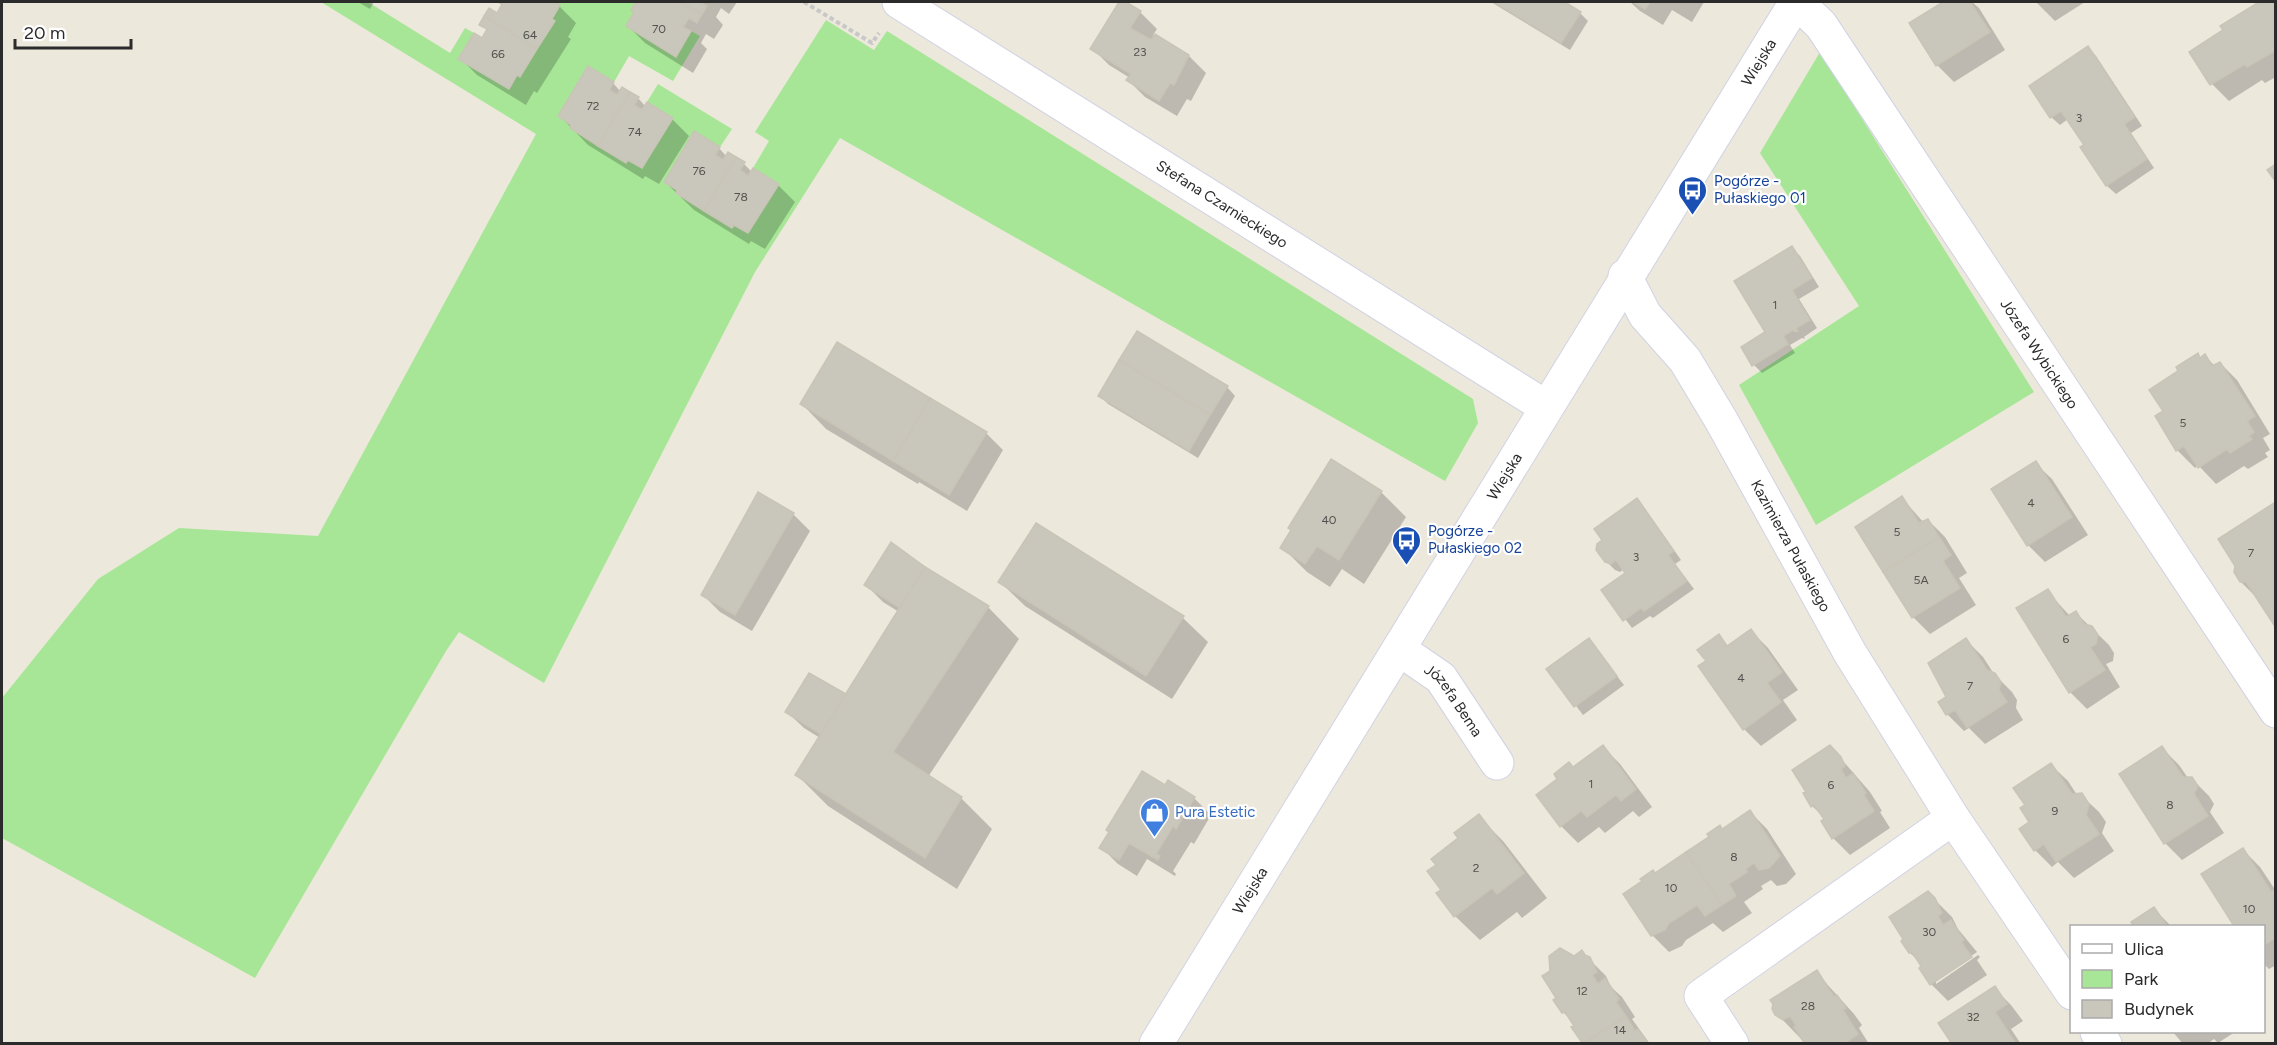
<svg xmlns="http://www.w3.org/2000/svg" width="2277" height="1045" font-family="Figtree,sans-serif">
	<style>
		.green { fill: #a6e696 }
		.shadow { fill: #0003 }
		.building { fill: #c9c6bb; stroke: #c9c5b6; stroke-width: 1.5 }
		.lines { fill: none; stroke-linecap: round; stroke-linejoin: round }
		.minor-casing { stroke: #d1d2e4; stroke-width: 35 }
		.path { stroke: #c8c8c8; stroke-width: 4; stroke-dasharray: 4.5 3; stroke-linecap: butt }
		.minor { stroke: #fff; stroke-width: 33 }
		.labels { text-anchor: middle; dominant-baseline: central; stroke-width: 4.5; stroke-linejoin: round; paint-order: stroke }
		.number-label { font-size: 12px; fill: #52524f }
		.street-label { font-size: 15px; fill: #2b2b2b; stroke: #fff }
		.transit-label { font-size: 15px; fill: #164399; stroke: #fff; text-anchor: start }
		.shop-label { font-size: 15px; fill: #366cbe; stroke: #fff; text-anchor: start }
	</style>
	<rect width="100%" height="100%" fill="#ede8dc"/>
	<g class="green">
		<path d="M321,2h47l82,51 15,-25 9,5 -15,26 49,30 9,-14 3,2 34,-56 -2,-2 8,-14 -6,-3h82l-5,8 3,2 -8,14 50,31 15,-26 9,5 -27,45 -44,-25 -15,26 -26,-15 -30,49 13,9 -1,3 28,18 44,22 30,-50 -25,-16 11,-18 74,45 -12,18 -26,-15 -30,50 13,8 -1,4 55,34 3,-3 13,8 32,-49 -26,-16 16,-27 -14,-9 71,-112 48,30 13,-19 586,368 5,24 -33,58 -605,-343 -85,134 -211,411 -85,-51 -13,19 -191,327 -253,-140v-140l96,-119 81,-51 139,8 218,-402z"/>
		<path d="M1820,52l214,340 -218,133 -77,-140 120,-79 -99,-153z"/>
	</g>
	<g class="shadow">
		<path d="M358,2h16l-4,7z"/>
		<path d="M498,2h53l8,4 17,17 -8,14 3,2 -34,54 -3,-2 -8,14 -49,-30 -17,-17 23,-18 5,-9 -7,-7 16,-8 6,-10z"/>
		<path d="M638,2h99l-8,12 -8,-6 -5,9 7,8 -9,14 -8,-5 -5,9 6,6 -14,24 -48,-30 -17,-17 8,-14 -3,-2z"/>
		<path d="M1120,2l20,10 17,17 -4,6 36,21 17,17 -15,28 -4,-2 -10,17 -32,-19 -17,-17 2,-2 -21,-13 -17,-17z"/>
		<path d="M1491,2h71l18,11 8,8 -18,29z"/>
		<path d="M1630,2h74l-12,20 -20,-12 -9,15 -23,-14z"/>
		<path d="M1946,2h26l7,6 26,42 -51,32 -17,-17 -26,-42z"/>
		<path d="M2036,2h49l-30,19z"/>
		<path d="M2262,2h14v75l-11,6 -3,-3 -33,21 -17,-17 13,-54 -3,-4z"/>
		<path d="M2088,48l8,8 46,70 -11,7 23,35 -38,26 -9,-8 -25,-38 4,-2 -18,-27 -8,6 -9,-8z"/>
		<path d="M613,83l8,9 17,6 8,9 26,12 17,17 -30,48 -14,-8 -2,3 -55,-34 -28,-29z"/>
		<path d="M719,148l8,9 17,7 8,8 26,13 17,17 -30,47 -14,-8 -2,3 -55,-34 -29,-28z"/>
		<path d="M1792,248l8,8 19,31 -20,12 18,29 -13,9 1,2 -3,-1 -12,7 5,8 -33,20 -8,-8 -11,-17 25,-16z"/>
		<path d="M2197,355l4,4 4,-3 10,10 5,-3 17,17 33,54 -7,4 7,12 -5,3 3,4 -20,12 -4,-3 -28,18 -18,-19 -3,3 -17,-17 -21,-34 8,-5 15,-40z"/>
		<path d="M1227,387l8,9 -37,62 -90,-54 -8,-8z"/>
		<path d="M802,404l184,29 17,17 -36,61 -48,-29 -1,2 -92,-55z"/>
		<path d="M2035,463l17,16 36,56 -43,27 -17,-17z"/>
		<path d="M1381,492l25,25 -42,67 -22,-15 -12,18 -23,-15 -25,-25z"/>
		<path d="M1902,498l22,25 4,-3 17,17 22,36 -8,5 17,27 -46,29 -17,-17z"/>
		<path d="M1637,500l8,9 36,51 -6,4 19,25 -41,29 -3,-2 -18,12 -29,-38 24,-17 -3,-4 -4,3 -5,-2 -9,-9 -2,-21z"/>
		<path d="M793,514l17,17 -58,100 -32,-19 -17,-17z"/>
		<path d="M2237,565l20,33 -16,-16z"/>
		<path d="M924,568l64,39 31,32 -91,138 33,21 31,31 -35,60 -129,-83 -31,-31 23,-37 -16,-10 -17,-16 59,-16 53,-84 -16,-10 -17,-17z"/>
		<path d="M1000,582l183,36 25,24 -36,57 -147,-93z"/>
		<path d="M2047,591l23,25 6,-3 33,32 5,8 -1,8 -7,3 14,23 -33,22 -17,-17z"/>
		<path d="M1751,631l17,17 30,42 -15,10 14,20 -36,26 -17,-17 -36,-68 10,-25 10,10z"/>
		<path d="M1589,640l35,45 -41,30 -34,-45z"/>
		<path d="M1966,640l17,17 11,17 18,18 5,8 -1,8 7,12 -38,24 -16,-16 -5,3 -17,-17 -7,-11 8,-6z"/>
		<path d="M1830,746l40,46 12,19 -2,1 10,16 -40,27 -17,-17 -7,-19 -14,-13 -4,-14z"/>
		<path d="M1603,747l17,17 32,43 -13,10 -6,-6 -28,22 -6,-6 -21,16 -17,-17z"/>
		<path d="M2162,748l17,17 9,13h3l18,18 5,8 -4,8 14,21 -42,27 -17,-17 -44,-69z"/>
		<path d="M2051,765l17,16 9,14h4l18,17 7,10 -4,11 12,18 -40,27 -16,-16 -6,5 -17,-17 -8,-44z"/>
		<path d="M1168,782l26,16 17,17 -17,29 -3,-2 -18,29 3,3 -1,2 -28,-17 -10,17 -19,-12 -17,-17z"/>
		<path d="M1750,812l17,17 29,45 -10,10 -9,2 -6,-6 -10,6 2,3 -19,13 8,11 -29,19 -10,-9 -27,17 -4,6 -13,6 -17,-17 3,-60z"/>
		<path d="M1478,816l25,25 44,57 -25,20 -5,-6 -37,28 -25,-24 -12,-26 17,-52z"/>
		<path d="M2243,850l17,17 16,24v74l-7,4 -5,-5v-38h-28l-33,-51z"/>
		<path d="M1928,893l24,24 6,12 19,23 -41,28v4l42,-29 2,2 -3,3 10,15 -39,26 -17,-17 -10,-15v-6l-11,-10z"/>
		<path d="M2154,909l17,17h-36l-2,-3z"/>
		<path d="M1582,952l24,24 5,11 11,10 13,20 -3,2 18,25h-66l-8,-19 -13,-13 11,-54z"/>
		<path d="M1816,972l38,42 8,11 -3,3 10,16h-63l-29,-30 -5,-13z"/>
		<path d="M1994,988l17,17 12,16 -12,8 10,15h-67z"/>
		<path d="M2173,1032h62l-17,11 -4,-4 -7,5h-24z"/>
	</g>
	<g class="building">
		<path d="M498,2h56l6,3 -8,14 3,2 -18,28 -53,-33 5,-8 8,5 5,-9z"/>
		<path d="M636,2h44l22,12 -5,9 -8,-5 -6,9 8,4 -15,26 -50,-31 8,-14 -3,-2z"/>
		<path d="M680,2h19l8,4 -5,8z"/>
		<path d="M1119,2h7l15,9 -11,17 21,12 4,-6 34,21 -15,30 -4,-2 -11,18 -33,-21 5,-6 -41,-25z"/>
		<path d="M1494,2h71l16,10 -20,31z"/>
		<path d="M1633,2h17l-5,7z"/>
		<path d="M1943,2h27l20,30 -54,34 -27,-43z"/>
		<path d="M2259,2h17v48l-29,17 -2,-3 -35,21 -21,-33 34,-22 -3,-4z"/>
		<path d="M484,16l53,33 -17,28 -3,-2 -8,14 -51,-30 16,-26 8,5 5,-9 -8,-4z"/>
		<path d="M2088,46l47,71 -11,7 23,35 -41,27 -26,-39 4,-2 -23,-34 -11,7 -21,-32z"/>
		<path d="M588,66l26,16 -5,8 8,5 5,-8 8,5 -32,54 -28,-18 1,-3 -13,-9z"/>
		<path d="M630,92l9,5 -5,8 8,5 5,-8 26,16 -31,50 -14,-8 -2,3 -28,-17z"/>
		<path d="M694,131l26,16 -5,8 8,5 5,-8 8,5 -32,54 -28,-18 1,-3 -13,-8z"/>
		<path d="M736,157l9,5 -5,8 8,6 5,-8 26,16 -31,49 -14,-8 -2,3 -28,-17z"/>
		<path d="M2276,164v18l-9,-12z"/>
		<path d="M1792,246l20,32 -20,12 18,30 -14,8 2,3 -3,1 -2,-2 -10,6 5,8 -36,22 -11,-19 24,-15 -31,-51z"/>
		<path d="M1137,331l91,55 -18,29 -91,-55z"/>
		<path d="M837,342l93,56 -37,63 -93,-57z"/>
		<path d="M2198,353l2,5 5,-4 7,12 8,-4 35,54 -8,5 7,11 -5,4 3,3 -22,14 -3,-4 -29,19 -14,-22 -8,5 -21,-35 8,-5 -14,-21 29,-19 -2,-4z"/>
		<path d="M1119,360l91,55 -21,36 -91,-55z"/>
		<path d="M930,398l57,34 -38,63 -56,-34z"/>
		<path d="M1331,459l51,32 -43,69 -22,-14 -12,18 -25,-16 11,-18 -3,-2z"/>
		<path d="M2036,461l36,56 -45,29 -36,-57z"/>
		<path d="M758,492l36,21 -59,102 -34,-20z"/>
		<path d="M1902,496l17,27 9,-4 11,18 -56,35 -28,-45z"/>
		<path d="M1637,498l37,53 -6,4 19,26 -43,30 -3,-3 -18,13 -22,-31 24,-17 -9,-13 -5,4 -6,-2 -9,-12 1,-6 5,-4 -8,-11z"/>
		<path d="M2274,503l2,2v123l-30,-46h-6l-6,-10 1,-6 -17,-27z"/>
		<path d="M1036,523l148,93 -38,60 -148,-94z"/>
		<path d="M1939,537l12,18 -8,6 17,27 -48,30 -29,-46z"/>
		<path d="M891,542l34,25 -25,41 -36,-23z"/>
		<path d="M925,567l64,39 -96,146 69,45 -37,61 -130,-83z"/>
		<path d="M2048,589l18,28 10,-6 8,13 8,2 6,9 -2,9 -6,3 15,23 -36,23 -53,-85z"/>
		<path d="M1751,629l31,43 -15,11 14,19 -38,28 -45,-64 8,-5 -9,-11 22,-16 8,12z"/>
		<path d="M1589,638l28,38 -43,31 -28,-38z"/>
		<path d="M1966,638l21,32 8,3 6,9 -2,8 8,12 -40,26 -12,-18 -9,5 -8,-13 8,-5 -18,-34z"/>
		<path d="M809,673l37,21 -25,40 -36,-22z"/>
		<path d="M1603,745l33,44 -15,12 -5,-6 -29,22 -6,-6 -21,16 -24,-32 21,-16 -3,-5 15,-12 4,5z"/>
		<path d="M1830,745l11,12 4,9 -4,3 5,9 7,-5 13,20 -2,2 10,16 -42,28 -11,-18 3,-2 -10,-14 -3,2 -8,-14 3,-1 -14,-22z"/>
		<path d="M2162,746l21,31h9l6,9 -4,8 14,22 -44,28 -45,-70z"/>
		<path d="M2051,763l21,31 10,-1 7,11 -3,11 13,19 -43,28 -12,-18 -10,7 -15,-22 10,-7 -9,-14 5,-3 -12,-17z"/>
		<path d="M1142,771l23,14 3,-5 27,17 -19,32 -3,-3 -17,28 4,2 -2,4 -29,-17 -10,17 -20,-12 10,-16 -3,-2z"/>
		<path d="M1750,810l30,46 -11,12 -10,2 -5,-7 -8,6 1,3 -18,12 7,12 -14,9 -36,-53 23,-15 -2,-3 13,-9 2,4z"/>
		<path d="M1479,814l45,59 -27,21 -5,-6 -38,29 -18,-24 5,-3 -14,-19 9,-6 -5,-6 27,-21 -4,-5z"/>
		<path d="M2243,848l28,44 5,-3v48l-12,8v-19h-30l-33,-52z"/>
		<path d="M1686,852l36,53 -17,11 -8,-11 -28,18 -4,7 -14,6 -28,-42 19,-13 -2,-2 13,-9 2,3z"/>
		<path d="M1928,891l7,7 7,15 -4,3 5,9 8,-5 13,20 -3,2 11,15 -42,28 -11,-17 2,-2 -9,-14 -3,1 -8,-12 2,-2 -14,-22z"/>
		<path d="M2154,907l13,19h-34l-2,-4z"/>
		<path d="M1560,948l14,8 8,-6 3,5 5,2 7,15 -5,3 6,9 7,-6 14,21 -3,3 10,14 -43,28 -12,-17 3,-1 -9,-14 -3,1 -9,-13 3,-2 -14,-22 8,-5 -1,-15z"/>
		<path d="M1817,970l17,27 3,-2 9,13 -3,2 15,24 -14,10h-39l-11,-17 2,-2 -6,-9 -7,4 -8,-5 -3,-6 1,-5 -3,-4z"/>
		<path d="M1995,986l12,18 -12,8 21,32h-64l-14,-21z"/>
		<path d="M1626,1016l9,15 3,-2 10,15h-65z"/>
	</g>
	<g class="lines">
		<defs>
			<g id="minor">
				<path id="s1" d="M899,2l647,405"/>
				<path id="s2" d="M1797,2l24,23 455,686"/>
				<path id="s3" d="M1625,276l20,39 40,45 36,60 129,233 103,165 119,175"/>
				<path id="s4" d="M1399,649l42,29 56,85"/>
				<path d="M2097,1032l8,12"/>
				<path id="s5" d="M1156,1044l640,-1042"/>
				<path d="M1732,1044l-31,-48 252,-178"/>
			</g>
		</defs>
		<use href="#minor" class="minor-casing"/>
		<path class="path" d="M804,2l68,41 7,-10"/>
		<use href="#minor" class="minor"/>
	</g>
	<defs>
		<symbol id="bus-pin" viewBox="-11 -11 22 30"><path d="M0 17L-7.5 6A9.5 9.5 0 1 1 7.5 6Z" fill="#1a4fb4" stroke="#fff"/><path d="M-5-6H5V4H4V6H2V4H-2V6H-4V4H-5ZM-3.5-4V0h7V-4ZM-3.5 1.2v1.5H-2V1.2ZM2 1.2v1.5H3.5V1.2Z" fill="#fff"/></symbol>
		<symbol id="shop-pin" viewBox="-11 -11 22 30"><path d="M0 17L-7.5 6A9.5 9.5 0 1 1 7.5 6Z" fill="#3f7fe0" stroke="#fff"/><path d="M-5-2.5h2.3a2.7 3.5 0 0 1 5.4 0H5L5.5 6h-11ZM-1.5-2.5h3a1.5 2.3 0 0 0-3 0Z" fill="#fff"/></symbol>
	</defs>
	<g fill-rule="evenodd">
		<use href="#bus-pin" x="1676" y="174" width="33" height="45"/>
		<use href="#bus-pin" x="1390" y="524" width="33" height="45"/>
		<use href="#shop-pin" x="1138" y="796" width="33" height="45"/>
	</g>
	<g class="labels">
		<g class="number-label">
			<text x="659" y="29">70</text>
			<text x="530" y="35">64</text>
			<text x="1140" y="52">23</text>
			<text x="498" y="54">66</text>
			<text x="593" y="106">72</text>
			<text x="2079" y="118">3</text>
			<text x="635" y="132">74</text>
			<text x="699" y="171">76</text>
			<text x="741" y="197">78</text>
			<text x="1775" y="305">1</text>
			<text x="2183" y="423">5</text>
			<text x="2031" y="503">4</text>
			<text x="1329" y="520">40</text>
			<text x="1897" y="532">5</text>
			<text x="2251" y="553">7</text>
			<text x="1636" y="557">3</text>
			<text x="1921" y="580">5A</text>
			<text x="2066" y="639">6</text>
			<text x="1741" y="678">4</text>
			<text x="1970" y="686">7</text>
			<text x="1591" y="784">1</text>
			<text x="1831" y="785">6</text>
			<text x="2170" y="805">8</text>
			<text x="2055" y="811">9</text>
			<text x="1734" y="857">8</text>
			<text x="1476" y="868">2</text>
			<text x="1671" y="888">10</text>
			<text x="2249" y="909">10</text>
			<text x="1929" y="932">30</text>
			<text x="1582" y="991">12</text>
			<text x="1808" y="1006">28</text>
			<text x="1973" y="1017">32</text>
			<text x="1620" y="1030">14</text>
		</g>
		<g class="street-label">
			<text stroke="none"><textPath href="#s5" startOffset="1152">Wiejska</textPath></text>
			<text stroke="none"><textPath href="#s1" startOffset="381">Stefana Czarnieckiego</textPath></text>
			<text stroke="none"><textPath href="#s2" startOffset="428">Józefa Wybickiego</textPath></text>
			<text stroke="none"><textPath href="#s5" startOffset="666">Wiejska</textPath></text>
			<text stroke="none"><textPath href="#s3" startOffset="318">Kazimierza Pułaskiego</textPath></text>
			<text stroke="none"><textPath href="#s4" startOffset="76">Józefa Bema</textPath></text>
			<text stroke="none"><textPath href="#s5" startOffset="180">Wiejska</textPath></text>
		</g>
		<g class="transit-label">
			<text x="1714" y="181">Pogórze -<tspan x="1714" dy="17">Pułaskiego 01</tspan></text>
			<text x="1428" y="531">Pogórze -<tspan x="1428" dy="17">Pułaskiego 02</tspan></text>
		</g>
		<g class="shop-label">
			<text x="1175" y="812">Pura Estetic</text>
		</g>
	</g>
	<rect width="2277" height="1045" fill="none" stroke="#2b2b2b" stroke-width="6"/>
	<rect x="2070" y="925" width="195" height="108" fill="#ffffff" stroke="#aaaaaa" stroke-width="1.5"/>
	<rect x="2082" y="944" width="30" height="9" fill="#ffffff" stroke="#aaaaaa" stroke-width="1.5"/>
	<text x="2124" y="955" font-size="18" fill="#2b2b2b">Ulica</text>
	<rect x="2082" y="970" width="30" height="18" fill="#a6e696" stroke="#aaaaaa" stroke-width="1.5"/>
	<text x="2124" y="985" font-size="18" fill="#2b2b2b">Park</text>
	<rect x="2082" y="1000" width="30" height="18" fill="#c9c6bb" stroke="#aaaaaa" stroke-width="1.5"/>
	<text x="2124" y="1015" font-size="18" fill="#2b2b2b">Budynek</text>
	<path d="M15 39v9h116v-9" fill="none" stroke="#2b2b2b" stroke-width="3"/>
	<text x="24" y="39" font-size="18" fill="#2b2b2b" stroke="#ffffff" stroke-width="4.5" paint-order="stroke">20 m</text>
</svg>
